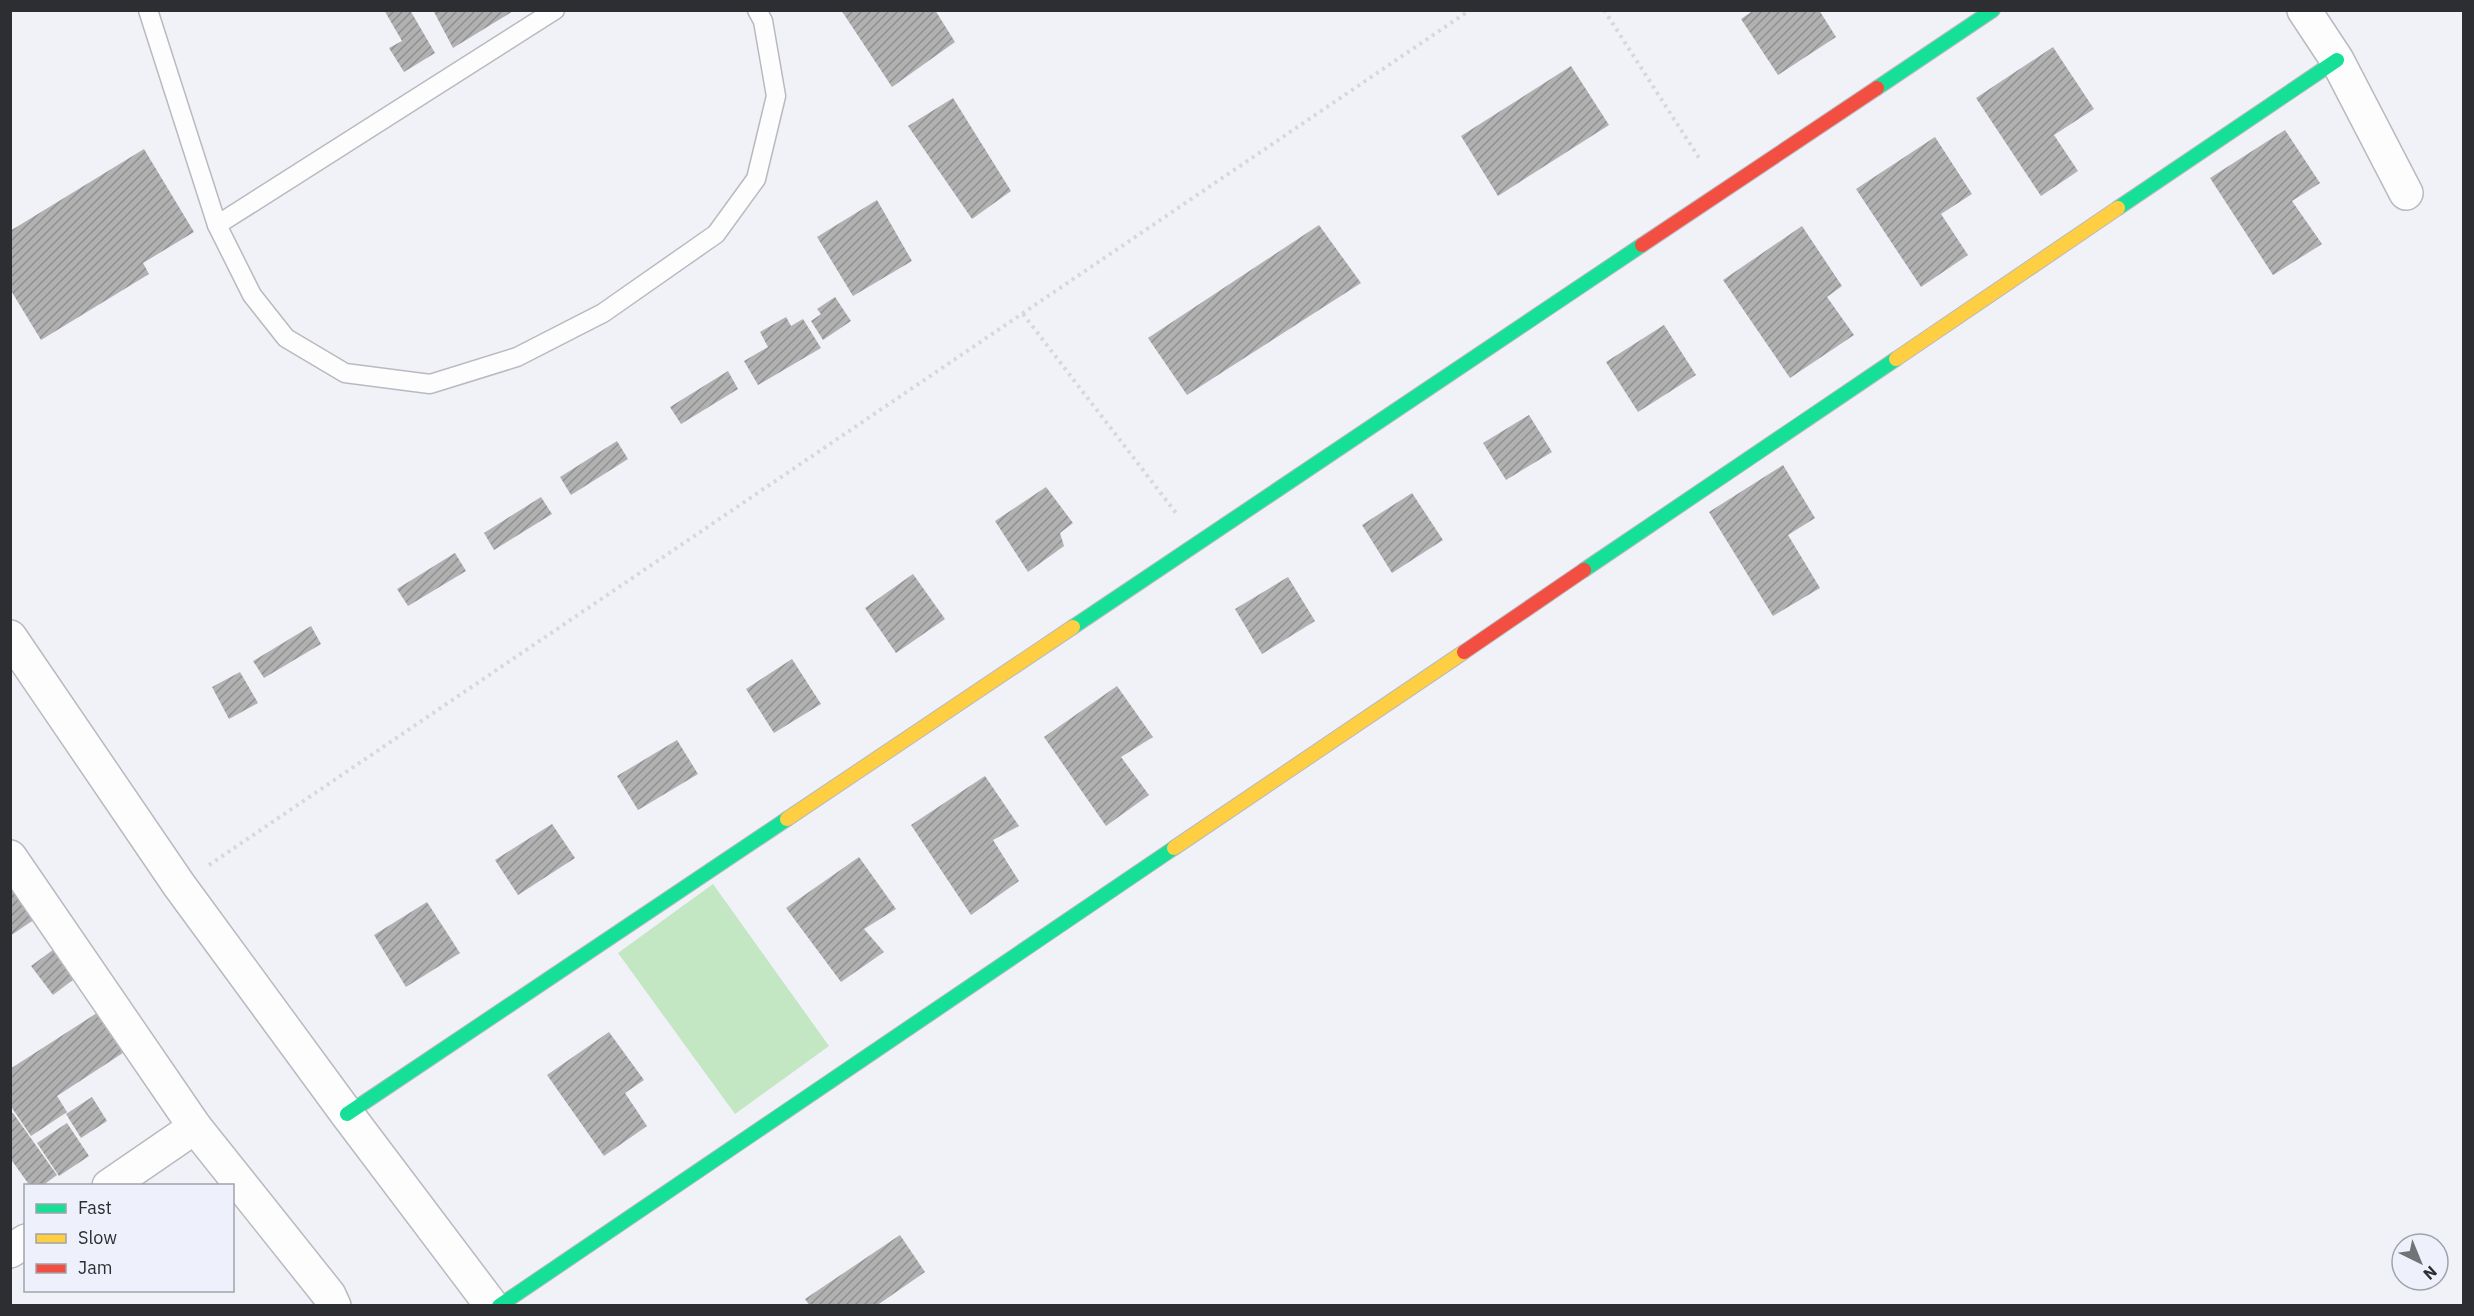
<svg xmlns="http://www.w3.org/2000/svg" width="2474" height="1316" font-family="'IBM Plex Sans',sans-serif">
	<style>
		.garden { fill: #c3e6c3 }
		.building { fill: url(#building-hatch) }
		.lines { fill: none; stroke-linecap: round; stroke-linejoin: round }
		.lane-casing { stroke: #b9babf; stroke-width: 21 }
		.street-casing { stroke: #b9babf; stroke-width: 36 }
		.fast-casing { stroke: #b9babf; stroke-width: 16 }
		.slow-casing { stroke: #b9babf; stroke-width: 16 }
		.jam-casing { stroke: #b9babf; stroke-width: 16 }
		.path { stroke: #d8d8da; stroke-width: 4; stroke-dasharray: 3 4.5; stroke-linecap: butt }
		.lane { stroke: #fdfdfe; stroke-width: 18 }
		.street { stroke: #fdfdfe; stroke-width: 33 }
		.fast { stroke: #16e098; stroke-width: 14 }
		.slow { stroke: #ffcf43; stroke-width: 14 }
		.jam { stroke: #f24e42; stroke-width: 14 }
	</style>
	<defs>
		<pattern id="building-hatch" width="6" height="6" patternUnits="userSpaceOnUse" patternTransform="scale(1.5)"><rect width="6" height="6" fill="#b1b1b2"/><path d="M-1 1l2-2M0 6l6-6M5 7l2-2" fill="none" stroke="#909091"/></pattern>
	</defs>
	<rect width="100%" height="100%" fill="#f1f2f8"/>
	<path class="garden" d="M713,884l116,162 -94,68 -117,-161z"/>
	<g class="building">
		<path d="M384,10h26l25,43 -31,19 -15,-24 13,-7z"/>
		<path d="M433,10h82l-62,38z"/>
		<path d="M841,10h94l20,32 -63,45z"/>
		<path d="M1754,10h65l17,27 -58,38 -37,-56z"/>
		<path d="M2053,47l41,62 -40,26 24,36 -37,25 -65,-98z"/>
		<path d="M1571,66l38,59 -111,71 -37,-60z"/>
		<path d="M953,98l58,93 -39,28 -64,-93z"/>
		<path d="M2285,130l35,53 -28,18 30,43 -49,31 -63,-97z"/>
		<path d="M1935,137l37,57 -31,20 27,41 -47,32 -65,-98z"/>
		<path d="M144,149l50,83 -51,31 6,11 -108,66 -31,-51v-58z"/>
		<path d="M877,200l35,61 -59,35 -36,-59z"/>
		<path d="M1319,225l42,58 -174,112 -39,-57z"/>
		<path d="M1802,226l40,60 -15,11 27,38 -64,43 -67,-98z"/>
		<path d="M835,297l16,24 -28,19 -12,-19 10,-7 -4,-5z"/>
		<path d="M786,317l5,9 12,-7 18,29 -63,37 -14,-24 24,-14 -8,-15z"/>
		<path d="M1664,325l32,50 -58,37 -32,-50z"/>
		<path d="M728,371l10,18 -57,35 -11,-17z"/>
		<path d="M1529,415l23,37 -46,28 -23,-37z"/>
		<path d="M617,441l11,18 -57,36 -11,-18z"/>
		<path d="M1783,465l32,53 -27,17 32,53 -47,28 -64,-104z"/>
		<path d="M1046,487l27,36 -13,10 4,13 -36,26 -33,-51z"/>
		<path d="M1412,493l31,47 -51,33 -30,-48z"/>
		<path d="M541,497l11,17 -58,36 -10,-17z"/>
		<path d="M455,553l11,18 -58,35 -11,-17z"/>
		<path d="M913,574l32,45 -49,34 -31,-45z"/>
		<path d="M1288,577l27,44 -53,33 -27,-45z"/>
		<path d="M311,626l10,18 -57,34 -11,-17z"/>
		<path d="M792,659l29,45 -47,29 -28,-44z"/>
		<path d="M240,672l18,31 -29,16 -17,-32z"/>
		<path d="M1117,686l36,51 -32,20 28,38 -43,31 -62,-89z"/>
		<path d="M677,740l21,34 -60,36 -21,-34z"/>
		<path d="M985,776l34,50 -26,14 26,41 -48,34 -60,-90z"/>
		<path d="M552,824l23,34 -57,37 -23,-35z"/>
		<path d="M859,857l37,52 -32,20 20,23 -43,30 -55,-74z"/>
		<path d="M10,864l34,49 -34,23z"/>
		<path d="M427,902l33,51 -54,34 -32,-52z"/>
		<path d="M65,941l21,29 -33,25 -22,-29z"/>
		<path d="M100,1011l26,40 -69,45 10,16 -36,24 -21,-31v-36z"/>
		<path d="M609,1032l35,48 -19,13 22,33 -43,30 -57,-81z"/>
		<path d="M92,1097l15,24 -26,17 -15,-24z"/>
		<path d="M13,1113l44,62 -15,11h-12l-20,-28v-44z"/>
		<path d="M67,1123l22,33 -30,20 -22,-33z"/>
		<path d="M900,1235l25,37 -49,34h-66l-5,-7z"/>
	</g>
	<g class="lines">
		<defs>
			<g id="lane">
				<path d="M148,10l69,215 35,70 34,43 59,35 85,11 87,-27 86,-44 113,-79 40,-55 20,-83 -13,-75 -6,-11"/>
				<path d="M217,225l338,-215"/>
			</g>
			<g id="street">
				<path d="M2304,10l33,50 69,133"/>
				<path d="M10,637l169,248 168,229 145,192"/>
				<path d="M10,857l185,270 134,168 5,11"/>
				<path d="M109,1186l86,-59"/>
				<path d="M10,1251l16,-10"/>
			</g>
			<g id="fast">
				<path d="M1877,88l116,-78"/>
				<path d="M2118,208l219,-148"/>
				<path d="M1584,570l312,-211"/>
				<path d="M1073,627l569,-382"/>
				<path d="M347,1114l440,-295"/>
				<path d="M499,1306l675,-458"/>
			</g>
			<g id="slow">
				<path d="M1896,359l222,-151"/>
				<path d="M787,819l286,-192"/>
				<path d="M1174,848l290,-196"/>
			</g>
			<g id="jam">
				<path d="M1642,245l235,-157"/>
				<path d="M1464,652l120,-82"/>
			</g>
		</defs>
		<use href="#lane" class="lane-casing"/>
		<use href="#street" class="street-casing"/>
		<use href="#fast" class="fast-casing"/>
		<use href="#slow" class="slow-casing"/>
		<use href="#jam" class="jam-casing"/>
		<g class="path">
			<path d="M1604,10l97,151"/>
			<path d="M1023,314l153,199"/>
			<path d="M209,865l1261,-855"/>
		</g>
		<use href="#lane" class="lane"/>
		<use href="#street" class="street"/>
		<use href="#fast" class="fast"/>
		<use href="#slow" class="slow"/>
		<use href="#jam" class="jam"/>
	</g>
	<rect width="2474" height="1316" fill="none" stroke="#2d2e32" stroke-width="24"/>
	<rect x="24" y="1184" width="210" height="108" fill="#eef1fb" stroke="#a1a3ab" stroke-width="1.5"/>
	<rect x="36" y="1204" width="30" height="9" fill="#16e098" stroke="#a1a3ab" stroke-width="1.5"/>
	<text x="78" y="1214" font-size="18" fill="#2d2e32">Fast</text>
	<rect x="36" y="1234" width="30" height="9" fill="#ffcf43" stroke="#a1a3ab" stroke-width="1.5"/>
	<text x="78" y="1244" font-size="18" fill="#2d2e32">Slow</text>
	<rect x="36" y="1264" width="30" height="9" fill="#f24e42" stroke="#a1a3ab" stroke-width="1.5"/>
	<text x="78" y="1274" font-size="18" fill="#2d2e32">Jam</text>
	<g transform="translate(2420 1262) rotate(137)"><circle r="28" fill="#eef1fb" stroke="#a1a3ab" stroke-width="1.5"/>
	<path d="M0-4.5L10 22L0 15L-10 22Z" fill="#727377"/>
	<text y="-9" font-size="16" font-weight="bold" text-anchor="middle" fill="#2d2e32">N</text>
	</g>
</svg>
